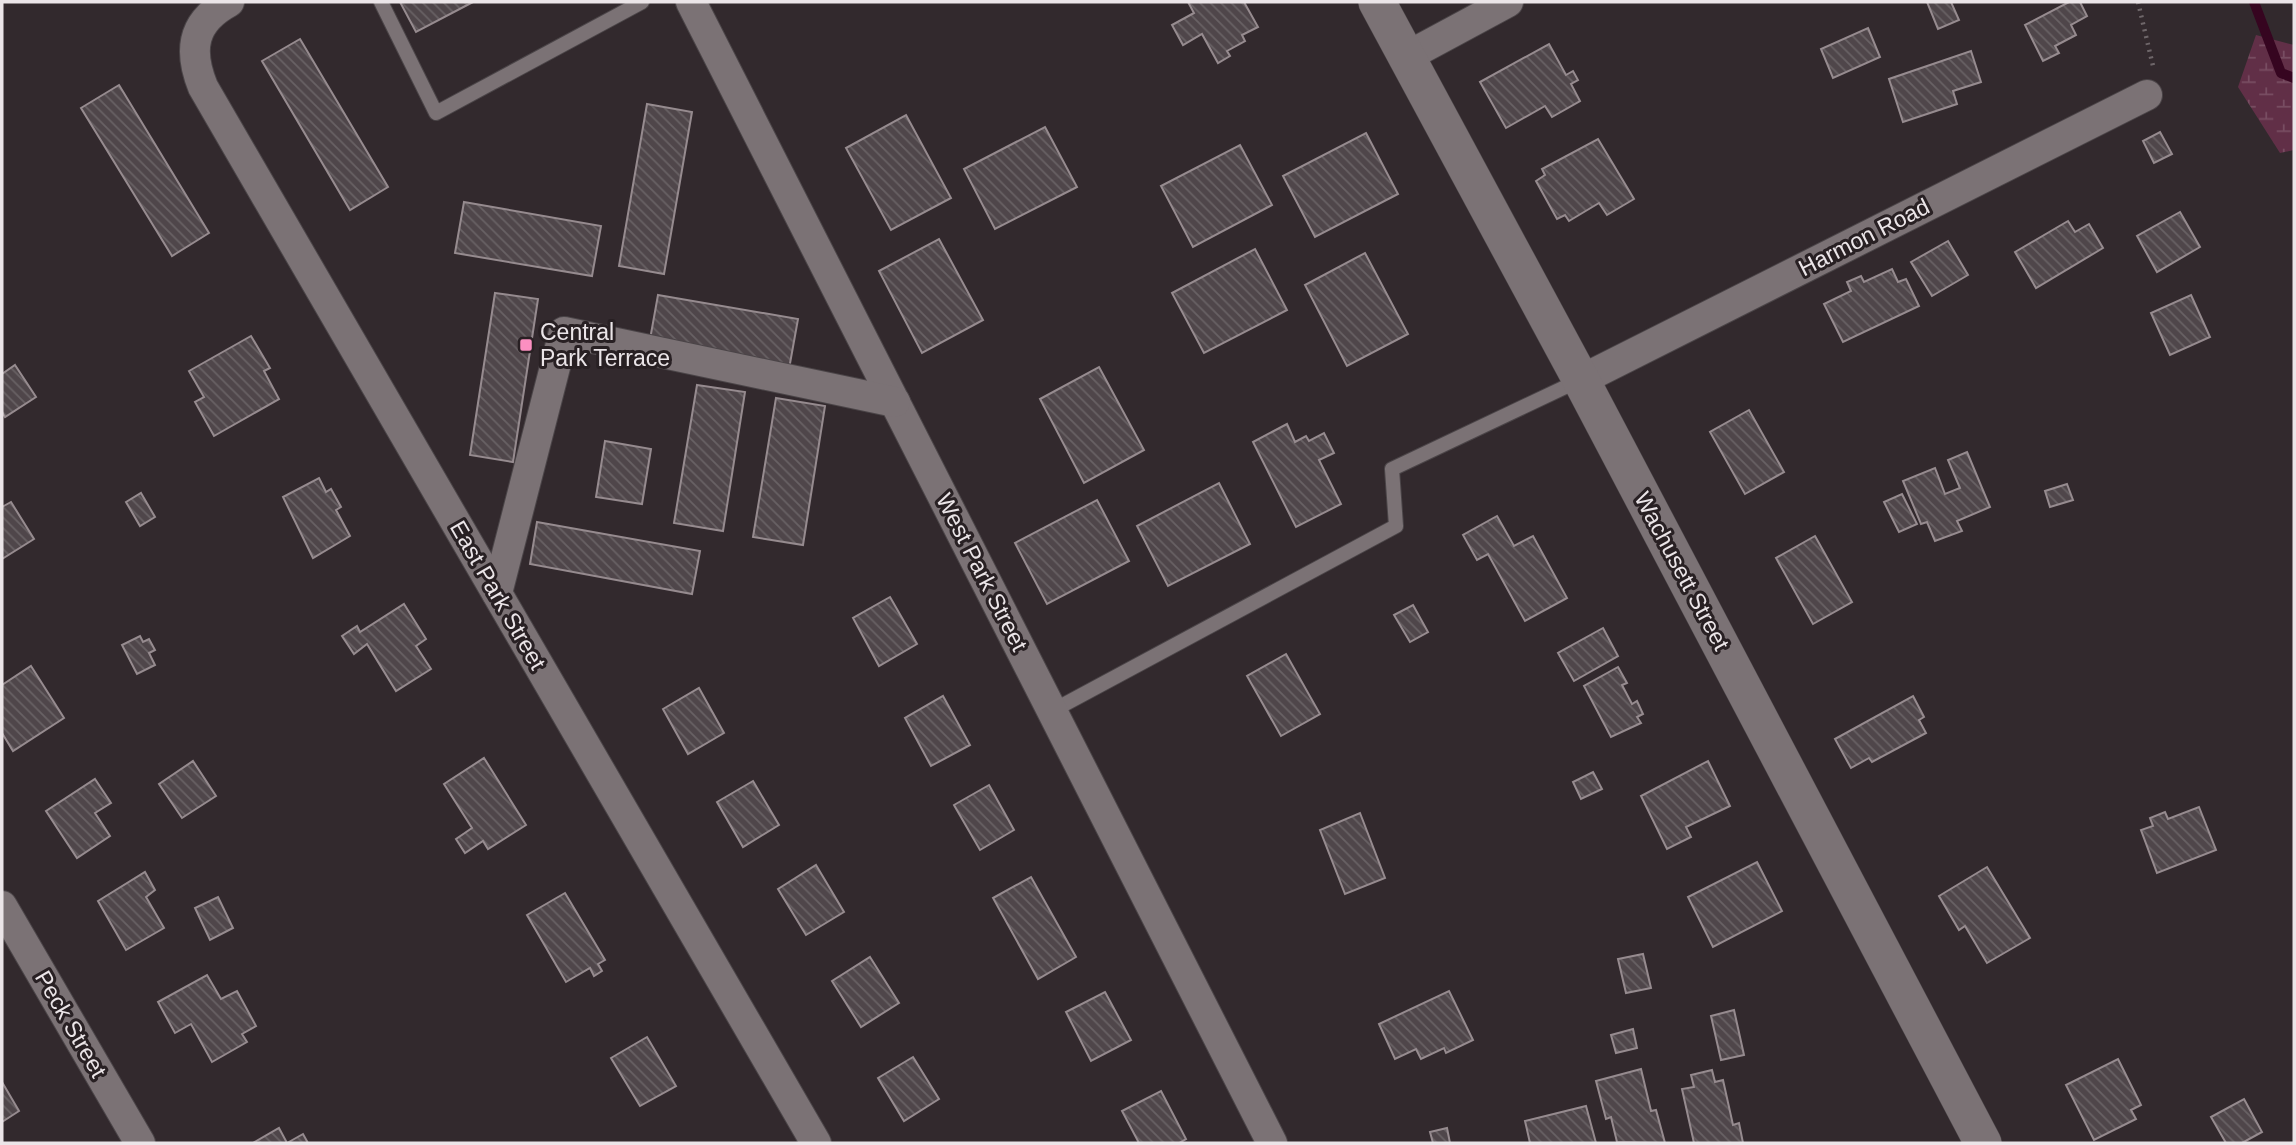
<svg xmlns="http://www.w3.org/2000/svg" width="2296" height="1145" font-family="Arial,sans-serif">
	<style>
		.wetland { fill: url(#wetland-marsh) }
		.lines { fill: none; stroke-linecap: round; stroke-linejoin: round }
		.stream { stroke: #360520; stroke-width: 10 }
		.building { fill: url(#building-back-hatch); stroke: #968b8f; stroke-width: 2 }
		.service-casing { stroke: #4b4548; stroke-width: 16 }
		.minor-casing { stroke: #4b4548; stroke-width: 32 }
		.tertiary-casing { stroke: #4b4548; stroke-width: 38 }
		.path { stroke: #6e6669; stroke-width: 4.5; stroke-dasharray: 2 5; stroke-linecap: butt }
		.service { stroke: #7b7275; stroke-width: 14 }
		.minor { stroke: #7b7275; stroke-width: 30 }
		.tertiary { stroke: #7b7275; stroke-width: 37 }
		.poi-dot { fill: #fc8fc1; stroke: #282023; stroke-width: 2.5 }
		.labels { text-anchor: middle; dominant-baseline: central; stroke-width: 6; stroke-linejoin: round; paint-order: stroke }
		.street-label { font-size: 23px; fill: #ebe5e8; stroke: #282023 }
		.poi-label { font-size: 23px; fill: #ebe5e8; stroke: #282023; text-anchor: start }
	</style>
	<defs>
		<pattern id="wetland-marsh" width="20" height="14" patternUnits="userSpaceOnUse" patternTransform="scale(1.75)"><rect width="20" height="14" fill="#612f47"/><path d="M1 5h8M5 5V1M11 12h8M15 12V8" fill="none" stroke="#784d62"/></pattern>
		<pattern id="building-back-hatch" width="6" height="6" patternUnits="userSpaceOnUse" patternTransform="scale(1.75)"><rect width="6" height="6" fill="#4f464a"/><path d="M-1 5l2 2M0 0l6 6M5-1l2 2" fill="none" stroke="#686164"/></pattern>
	</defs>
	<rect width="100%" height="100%" fill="#32292d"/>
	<path class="wetland" d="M2256,35l38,10v105l-14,3 -42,-66z"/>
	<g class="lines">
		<path class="stream" d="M2254,2l27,71 13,5"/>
	</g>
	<g class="building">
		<path d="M400,2h73l-57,30z"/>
		<path d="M1188,2h56l14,25 -16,8 3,6 -18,10 3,5 -12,7 -16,-29 -19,11 -11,-20 22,-12z"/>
		<path d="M1927,2h24l8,18 -21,9z"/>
		<path d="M2069,2h11l7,14 -16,9 5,10 -21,11 4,7 -16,8 -18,-36z"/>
		<path d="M1868,28l12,29 -47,21 -12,-29z"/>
		<path d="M300,39l88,148 -38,23 -88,-149z"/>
		<path d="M1549,44l17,31 7,-4 5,9 -7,4 9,17 -28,16 -7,-11 -39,22 -26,-46z"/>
		<path d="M1971,51l10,31 -28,9 4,13 -54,18 -14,-43z"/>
		<path d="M119,85l90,148 -37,23 -91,-148z"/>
		<path d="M647,104l45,8 -28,162 -45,-8z"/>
		<path d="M906,115l45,83 -60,32 -45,-82z"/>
		<path d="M1045,127l32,60 -82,42 -31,-60z"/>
		<path d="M2160,132l12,22 -18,9 -11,-22z"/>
		<path d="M1366,133l32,61 -83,43 -32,-61z"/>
		<path d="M1598,139l36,60 -27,16 -8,-12 -30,18 -4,-6 -8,4 -21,-38 9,-6 -3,-6z"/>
		<path d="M1240,145l32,60 -79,42 -32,-61z"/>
		<path d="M464,202l137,24 -9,50 -137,-23z"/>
		<path d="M2180,212l20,35 -43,25 -20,-36z"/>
		<path d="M2068,221l7,11 14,-8 14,24 -67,40 -21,-36z"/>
		<path d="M939,239l44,81 -61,33 -43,-82z"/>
		<path d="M1948,241l20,34 -36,21 -21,-34z"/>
		<path d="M1255,249l32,61 -83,43 -32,-60z"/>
		<path d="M1365,253l43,81 -61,32 -42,-81z"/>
		<path d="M1892,269l6,13 8,-3 13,27 -76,36 -19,-38 27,-13 -4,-9 14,-6 3,6z"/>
		<path d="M495,293l43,6 -25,163 -43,-7z"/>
		<path d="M658,295l140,24 -9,50 -140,-24z"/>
		<path d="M2191,295l19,42 -40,18 -19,-42z"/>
		<path d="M251,336l19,32 -6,3 15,28 -65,37 -19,-34 9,-5 -15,-26z"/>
		<path d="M15,365l21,32 -31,20 -3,-5v-38z"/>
		<path d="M1099,367l45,83 -60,33 -44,-84z"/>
		<path d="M697,385l48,7 -22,139 -49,-8z"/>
		<path d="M776,398l49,8 -22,139 -50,-8z"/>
		<path d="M1749,410l35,62 -39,22 -35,-62z"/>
		<path d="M1287,424l8,18 11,-6 3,5 15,-8 10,20 -15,7 22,44 -45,23 -43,-85z"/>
		<path d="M605,441l46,8 -9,55 -46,-7z"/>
		<path d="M1967,452l23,55 -33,14 5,10 -27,10 -8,-19 -6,2 -18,-43 32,-13 10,26 15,-6 -12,-28z"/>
		<path d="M319,478l7,14 5,-3 10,18 -5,3 14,26 -37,22 -30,-61z"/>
		<path d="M1219,483l31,61 -82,42 -31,-60z"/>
		<path d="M2067,484l6,16 -23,7 -5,-16z"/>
		<path d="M141,493l14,24 -15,9 -14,-24z"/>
		<path d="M1902,494l15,30 -18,8 -15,-30z"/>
		<path d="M1097,500l32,61 -82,43 -32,-61z"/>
		<path d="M11,502l23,37 -32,20v-52z"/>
		<path d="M1497,516l17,30 19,-10 34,62 -42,23 -37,-67 -11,6 -14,-25z"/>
		<path d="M537,522l163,29 -8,43 -162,-30z"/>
		<path d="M1815,536l37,66 -39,22 -37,-66z"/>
		<path d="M890,597l27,47 -38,22 -26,-48z"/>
		<path d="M404,604l22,35 -10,7 15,23 -35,22 -29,-47 -13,10 -12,-18 15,-10 3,6z"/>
		<path d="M1413,605l15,27 -18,10 -16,-27z"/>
		<path d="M1603,628l15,28 -44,25 -16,-28z"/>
		<path d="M140,636l3,6 6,-3 6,11 -6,3 6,12 -18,9 -15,-29z"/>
		<path d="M1286,654l34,60 -39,22 -34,-60z"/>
		<path d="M31,666l33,52 -51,33 -11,-18v-48z"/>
		<path d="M1618,667l9,16 -5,2 10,19 5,-3 6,13 -6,3 4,6 -30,14 -27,-51z"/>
		<path d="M699,688l25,45 -36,21 -25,-45z"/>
		<path d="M943,696l27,49 -39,21 -26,-48z"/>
		<path d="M1913,696l11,21 -5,3 7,13 -54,29 -3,-4 -18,10 -16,-29z"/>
		<path d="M484,758l42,67 -38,24 -5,-8 -18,12 -9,-14 16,-11 -28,-44z"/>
		<path d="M193,761l23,35 -34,22 -23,-34z"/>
		<path d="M1708,761l22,45 -44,21 5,10 -24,12 -26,-53z"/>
		<path d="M1593,772l9,17 -21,10 -8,-17z"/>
		<path d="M95,779l16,24 -16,10 15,23 -33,22 -31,-47z"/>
		<path d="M753,781l26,44 -36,22 -26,-45z"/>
		<path d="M989,785l25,45 -34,20 -26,-45z"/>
		<path d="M2199,807l17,43 -59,23 -16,-43 12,-4 -3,-8 15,-6 3,7z"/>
		<path d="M1360,813l25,65 -40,16 -25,-64z"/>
		<path d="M1757,862l25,49 -69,36 -25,-50z"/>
		<path d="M816,865l28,47 -38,23 -28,-46z"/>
		<path d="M1987,867l43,71 -43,25 -22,-37 -6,4 -20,-34z"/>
		<path d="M145,872l10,18 -9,7 18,31 -38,22 -28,-49z"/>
		<path d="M1031,877l45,80 -38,22 -45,-81z"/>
		<path d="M565,893l40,67 -7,4 4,7 -8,5 -4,-8 -24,14 -39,-67z"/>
		<path d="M218,897l15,31 -23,12 -15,-32z"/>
		<path d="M1643,954l8,34 -25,5 -8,-34z"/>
		<path d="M870,957l29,46 -38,24 -29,-46z"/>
		<path d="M207,975l14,24 16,-8 19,35 -14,8 5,8 -35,20 -21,-38 -16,9 -17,-31z"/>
		<path d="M1449,991l24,49 -27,13 -2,-5 -23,11 -5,-10 -21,10 -16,-35z"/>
		<path d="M1105,992l26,48 -40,21 -25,-49z"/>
		<path d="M1734,1010l10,45 -23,5 -10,-44z"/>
		<path d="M1633,1029l4,19 -21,5 -5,-18z"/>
		<path d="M647,1037l29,49 -36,20 -29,-48z"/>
		<path d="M913,1057l26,42 -35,22 -26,-43z"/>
		<path d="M2118,1059l23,46 -10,5 5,9 -42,21 -28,-55z"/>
		<path d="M1641,1069l10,42 5,-1 9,33 -48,-1 -6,-25 -5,2 -10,-38z"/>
		<path d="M1712,1070l3,12 8,-2 10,45 6,-2 4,20h-49l-12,-54 12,-2 -3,-12z"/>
		<path d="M2,1082l17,29 -17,11z"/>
		<path d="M1161,1091l25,48 -7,4h-40l-17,-32z"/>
		<path d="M2244,1099l18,33 -20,11h-16l-15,-26z"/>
		<path d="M1586,1106l10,37h-66l-5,-22z"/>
		<path d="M279,1128l8,15 16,-9 5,9h-55z"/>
		<path d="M1447,1128l3,15h-17l-3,-11z"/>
	</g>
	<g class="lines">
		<defs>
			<g id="service">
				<path d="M381,2l55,111 206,-111"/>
				<path d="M1052,711l344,-185 -4,-57 188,-89"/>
			</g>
			<g id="minor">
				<path d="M229,2c-37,20 -41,48 -26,85l613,1056"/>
				<path d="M691,2l581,1141"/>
				<path d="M1406,57l102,-55"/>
				<path d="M1581,380l566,-285"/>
				<path d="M497,593l67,-261 331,70"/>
				<path d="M2,906l138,237"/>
			</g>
			<path id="tertiary" d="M1377,2l204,378 402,763"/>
		</defs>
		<use href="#service" class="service-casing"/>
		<use href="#minor" class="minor-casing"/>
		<use href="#tertiary" class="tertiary-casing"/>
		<path class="path" d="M2138,2l15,64"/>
		<use href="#service" class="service"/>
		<use href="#minor" class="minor"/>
		<use href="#tertiary" class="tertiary"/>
	</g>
	<rect class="poi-dot" x="519" y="338" width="14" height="14" rx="3.5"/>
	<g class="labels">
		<g class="street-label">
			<text transform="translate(1864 237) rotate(-27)">Harmon Road</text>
			<text transform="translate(1682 571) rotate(62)">Wachusett Street</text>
			<text transform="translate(982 572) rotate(63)">West Park Street</text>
			<text transform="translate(498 595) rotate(60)">East Park Street</text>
			<text transform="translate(71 1024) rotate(60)">Peck Street</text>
		</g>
		<g class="poi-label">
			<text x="540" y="332">Central<tspan x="540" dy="26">Park Terrace</tspan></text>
		</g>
	</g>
	<rect width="2296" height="1145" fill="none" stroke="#ebe5e8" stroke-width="7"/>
</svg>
